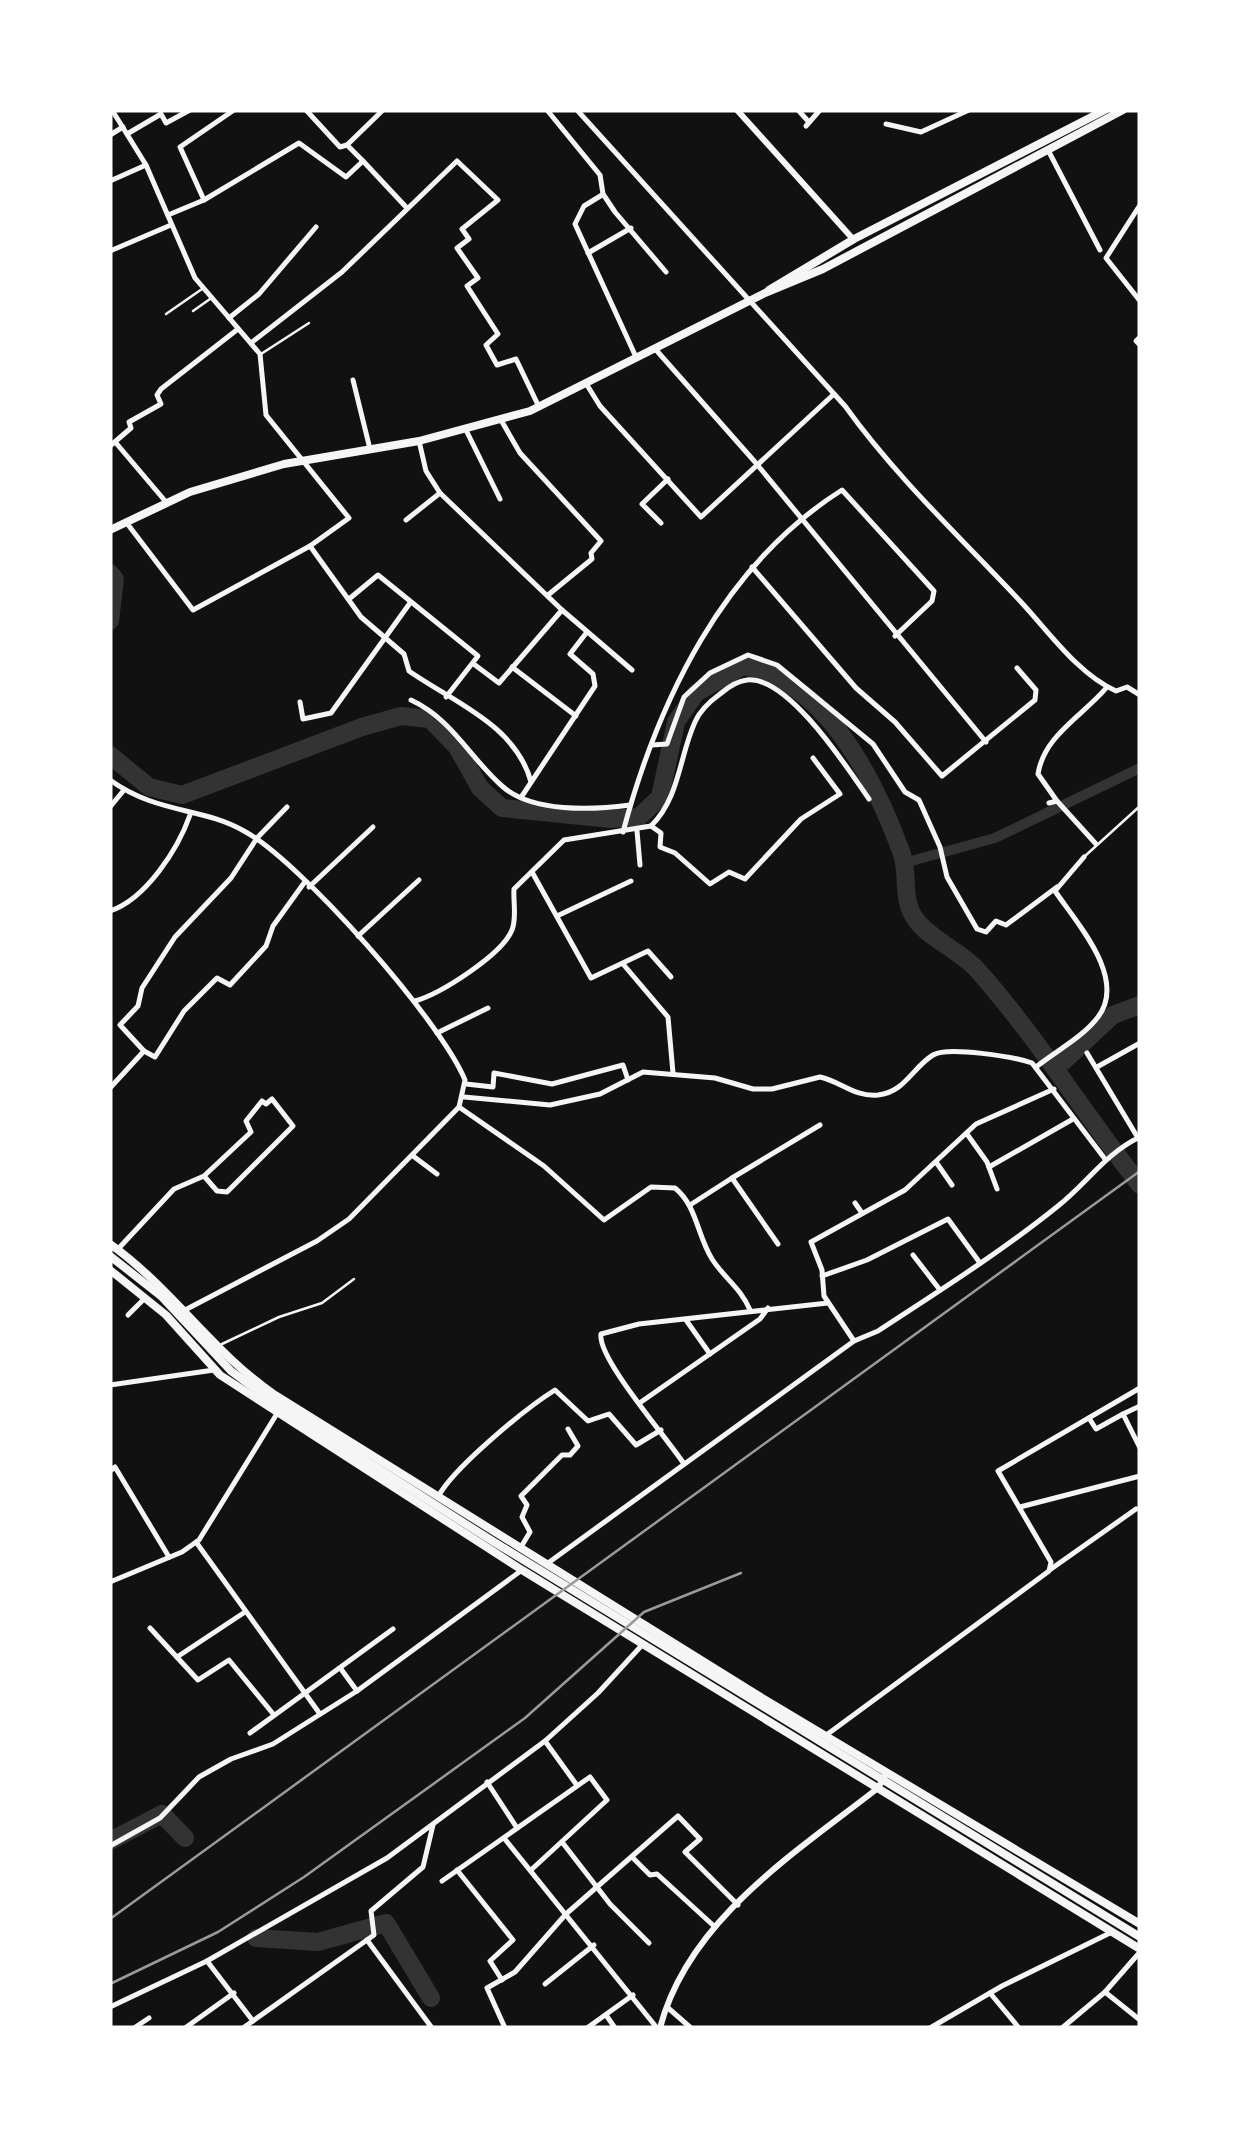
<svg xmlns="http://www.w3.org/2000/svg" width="1250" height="2138" font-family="Lato,sans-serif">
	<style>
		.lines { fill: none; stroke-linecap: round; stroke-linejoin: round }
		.canal { stroke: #333; stroke-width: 10 }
		.river { stroke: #333; stroke-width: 18 }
		.service { stroke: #f5f5f5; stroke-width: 2.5 }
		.minor { stroke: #f5f5f5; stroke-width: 5 }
		.tertiary { stroke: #f5f5f5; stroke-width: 6 }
		.secondary { stroke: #f5f5f5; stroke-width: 6 }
		.primary { stroke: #f5f5f5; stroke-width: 8 }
		.rail { stroke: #9a9a9a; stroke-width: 2.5 }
	</style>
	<rect width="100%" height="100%" fill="#111"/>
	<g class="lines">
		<path class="canal" d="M904,863l91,-25 145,-70"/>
		<g class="river">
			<path d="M110,573l5,6 -5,42"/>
			<path d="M110,755l39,32 33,8 180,-68 39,-11 29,3 27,28 23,41 22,20 109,11 28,-2 21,-20 16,-75 20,-29 47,-27c83,15 132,114 159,188 7,21 -1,46 14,66 16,21 47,32 64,53 59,67 105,142 160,212"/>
			<path d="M1055,1063l9,-2 49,-46 27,-10"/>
			<path d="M110,1841l52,-27 23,24"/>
			<path d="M256,1938l62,4 68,-19 45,75"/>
		</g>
		<g class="service">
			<path d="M193,311l17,-12"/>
			<path d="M166,314l36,-25"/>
			<path d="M261,354l48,-31"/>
			<path d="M1085,856l55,-50"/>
			<path d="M222,1344l57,-27 43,-14 32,-24"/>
		</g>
		<g class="minor">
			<path d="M112,110l34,55 49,113 65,76 6,61 83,103 -39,28 -117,64 -67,-88"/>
			<path d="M306,110l34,37 7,-2 16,16"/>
			<path d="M547,110l53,65 3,19 12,18 51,60"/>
			<path d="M577,110l268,296c51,71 116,132 176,196 28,30 57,72 95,89l11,-4 13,8"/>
			<path d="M798,110l10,11"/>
			<path d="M886,124l35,8 48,-22"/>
			<path d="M806,126l14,-16"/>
			<path d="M127,134l34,-20 5,9 24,-13"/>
			<path d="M110,135l13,-8"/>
			<path d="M347,145l36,-35"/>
			<path d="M1048,150l52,100"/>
			<path d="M110,181l36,-16"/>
			<path d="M602,195l-18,11 -9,18 61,133"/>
			<path d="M204,200l-24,-53 54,-37"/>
			<path d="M1140,205l-34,53 34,43"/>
			<path d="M168,215l36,-15 95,-57 47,34 17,-16 43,46"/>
			<path d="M110,251l61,-26"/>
			<path d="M588,253l43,-25"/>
			<path d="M229,318l30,-24 57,-67"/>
			<path d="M1140,337l-4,4 4,4"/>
			<path d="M251,343l91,-71 115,-111 41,39 -36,29 7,10 -12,9 21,30 -11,8 31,48 -12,11 11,20 19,-6 23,48"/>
			<path d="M657,351l98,111 231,280"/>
			<path d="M353,380l17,69"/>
			<path d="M587,385l13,21 101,111 133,-123"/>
			<path d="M501,420l19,33 81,88 -10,12 1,6 -44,36"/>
			<path d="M466,430l34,69"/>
			<path d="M419,441l7,30 14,22 122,117 70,60"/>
			<path d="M116,443l50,59"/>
			<path d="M110,446l21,-18 -2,-6 32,-18 -4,-9 4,-6 77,-60"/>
			<path d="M406,520l34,-27"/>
			<path d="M661,523l-19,-19 26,-25"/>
			<path d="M310,546l51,71 43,37 5,17c44,31 107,54 122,111"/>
			<path d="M752,567l104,121 39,34 47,54 93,-76 1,-10 -19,-22"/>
			<path d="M349,599l29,-24 100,81 -32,41"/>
			<path d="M475,665l24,18 63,-73"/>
			<path d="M512,667l64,49"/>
			<path d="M411,700c41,19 59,58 91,86 30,27 91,24 128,19"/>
			<path d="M300,702l3,17 28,-6 79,-110"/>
			<path d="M652,745l15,-1 17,-47 26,-24 38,-18 29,10 96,79 32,48 14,8 21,47 7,30 30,52 9,3 10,-11 10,4 51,-38"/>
			<path d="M110,780c47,34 92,27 134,51 56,30 197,190 221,249l-6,27 -110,112 -32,22 -132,69"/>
			<path d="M522,796l73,-110 -2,-12 -23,-20 17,-22"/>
			<path d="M1057,801l-19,-27c6,-39 46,-59 69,-87"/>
			<path d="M1049,803l8,-2 39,43"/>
			<path d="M110,807l14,-17"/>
			<path d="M651,826c29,-29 28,-69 44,-104 5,-12 14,-20 25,-28 7,-6 17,-13 27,-14 41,-5 101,89 122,119"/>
			<path d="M637,831l3,34"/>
			<path d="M623,832c35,-131 100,-267 219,-342l92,101 -2,10 -37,35"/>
			<path d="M532,872l59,106 57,-27 23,26"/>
			<path d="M309,887l64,-60"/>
			<path d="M110,911c36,-12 68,-62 80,-96"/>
			<path d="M557,916l74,-35"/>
			<path d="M358,936l61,-56"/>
			<path d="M623,964l45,53 5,56"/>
			<path d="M415,1001c25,-7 87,-46 97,-71 5,-12 1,-29 2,-41l50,-49 87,-14 10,7 -1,14 15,6 35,31 19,-12 16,7 56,-60 39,-25 -27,-36"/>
			<path d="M437,1033l51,-25"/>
			<path d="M144,1051l-24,-26 18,-19 4,-18 33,-51 56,-59 26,-40 30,-31"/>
			<path d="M1087,1053l51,85"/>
			<path d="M1036,1067c20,-16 47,-30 62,-50 30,-39 -23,-96 -43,-126l29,-34"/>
			<path d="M1097,1067l43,-24"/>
			<path d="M466,1084l27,3 1,-14 58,11 71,-19 5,15"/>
			<path d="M110,1088l34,-37 11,6 29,-46 33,-33 13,7 36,-39 7,-20 31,-43"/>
			<path d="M464,1097l86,8 50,-11 43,-22 72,6 38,11h19l48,-12c22,5 34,20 58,18 27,-3 34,-27 55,-40 15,-9 82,2 99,8l73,96"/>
			<path d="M459,1107l85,59 60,54 47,-33 24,1c22,18 22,47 37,71 12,19 29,29 38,51"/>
			<path d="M967,1134l20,28 10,27"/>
			<path d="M413,1156l24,18"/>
			<path d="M936,1162l16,23"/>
			<path d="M989,1167l84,-48"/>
			<path d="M732,1178l88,-53"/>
			<path d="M855,1203l7,10"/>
			<path d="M690,1205l42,-27 46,66"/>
			<path d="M118,1249l56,-60 30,-13 47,-44 -5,-11 16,-20 4,3 6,-5 21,27 -66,66 -10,-1 -13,-15"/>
			<path d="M913,1255l27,35"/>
			<path d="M822,1276l45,-16 81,-41 32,44"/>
			<path d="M128,1315l16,-16"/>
			<path d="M686,1320l24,34"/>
			<path d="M854,1341l-30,-45 -2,-26 -11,-28 94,-52 71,-66 78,-35"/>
			<path d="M110,1385l104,-15"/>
			<path d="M641,1402l119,-83 8,-11"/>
			<path d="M1123,1414l17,-8"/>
			<path d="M1089,1418l7,11 27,-15 17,34"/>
			<path d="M684,1464c-16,-25 -87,-106 -83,-130l38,-10 189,-21"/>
			<path d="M110,1471l5,-4 54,90"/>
			<path d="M438,1497c15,-29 88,-89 117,-107l33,31 21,-7 27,31 25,-15"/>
			<path d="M1020,1507l120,-31"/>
			<path d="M196,1542l124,172"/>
			<path d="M521,1547l9,-15 -8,-15 5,-12 -6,-9 41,-41h8l8,-9 -10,-17"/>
			<path d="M548,1563l306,-222 24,-10c61,-40 123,-79 180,-125 29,-23 48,-53 82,-69"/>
			<path d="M1051,1569l85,-60"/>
			<path d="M110,1582l72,-30 17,-12 79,-128"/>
			<path d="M150,1628l48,52 31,-20 45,55"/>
			<path d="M177,1657l68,-45"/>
			<path d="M341,1669l16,22"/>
			<path d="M250,1733l143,-104"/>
			<path d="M825,1736l224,-165 2,-9 -53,-91 142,-83"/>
			<path d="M545,1741l31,43"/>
			<path d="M487,1782l30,46"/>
			<path d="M504,1838l153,190"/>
			<path d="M562,1842l48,62 39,39"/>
			<path d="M110,1846l50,-28 39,-41 32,-18 42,-15 84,-53 165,-121"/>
			<path d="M633,1858l17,17 7,-1 58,53"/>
			<path d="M457,1870l56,70 -23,21 12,19"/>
			<path d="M442,1881l148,-104 17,23 -76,70"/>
			<path d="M367,1940l65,88"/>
			<path d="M207,1961l180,-103 158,-117 53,-48 45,-49"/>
			<path d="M545,1984l49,-39"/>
			<path d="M1105,1992l35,28"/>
			<path d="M990,1993l29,35"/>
			<path d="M110,2007l97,-46 46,60"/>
			<path d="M667,2007l24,21"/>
			<path d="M606,2015l9,13"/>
			<path d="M134,2028l15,-10"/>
			<path d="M185,2028l49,-35"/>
			<path d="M243,2028l131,-93 -3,-24 52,-44 10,-42"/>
			<path d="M505,2028l-18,-40 28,-16 51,-58 112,-98 22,23 -15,13 53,53"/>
			<path d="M587,2028l46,-33"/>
			<path d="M930,2028l72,-42 110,-54"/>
			<path d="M1062,2028l43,-36 35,-40"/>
		</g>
		<path class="tertiary" d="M660,2028c28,-108 135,-175 218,-240l9,-16"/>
		<path class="secondary" d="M737,110l116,129"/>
		<g class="primary">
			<path d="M769,290l85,-51 251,-129"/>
			<path d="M110,530l80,-38 94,-28 135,-23 111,-30 235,-118 58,-24 300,-159"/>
			<path d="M110,1244c62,44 102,108 165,151l479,298 386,231"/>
			<path d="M110,1256l51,40 70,75 38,28 225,143 646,395"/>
			<path d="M110,1270l56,45 54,60 302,195 618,379"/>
		</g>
		<g class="rail">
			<path d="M110,1919l1030,-748"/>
			<path d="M110,1984l108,-52 86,-55 221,-159 119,-106 97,-39"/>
		</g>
	</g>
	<rect width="1250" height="2138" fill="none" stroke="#ffffff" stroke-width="225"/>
</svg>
